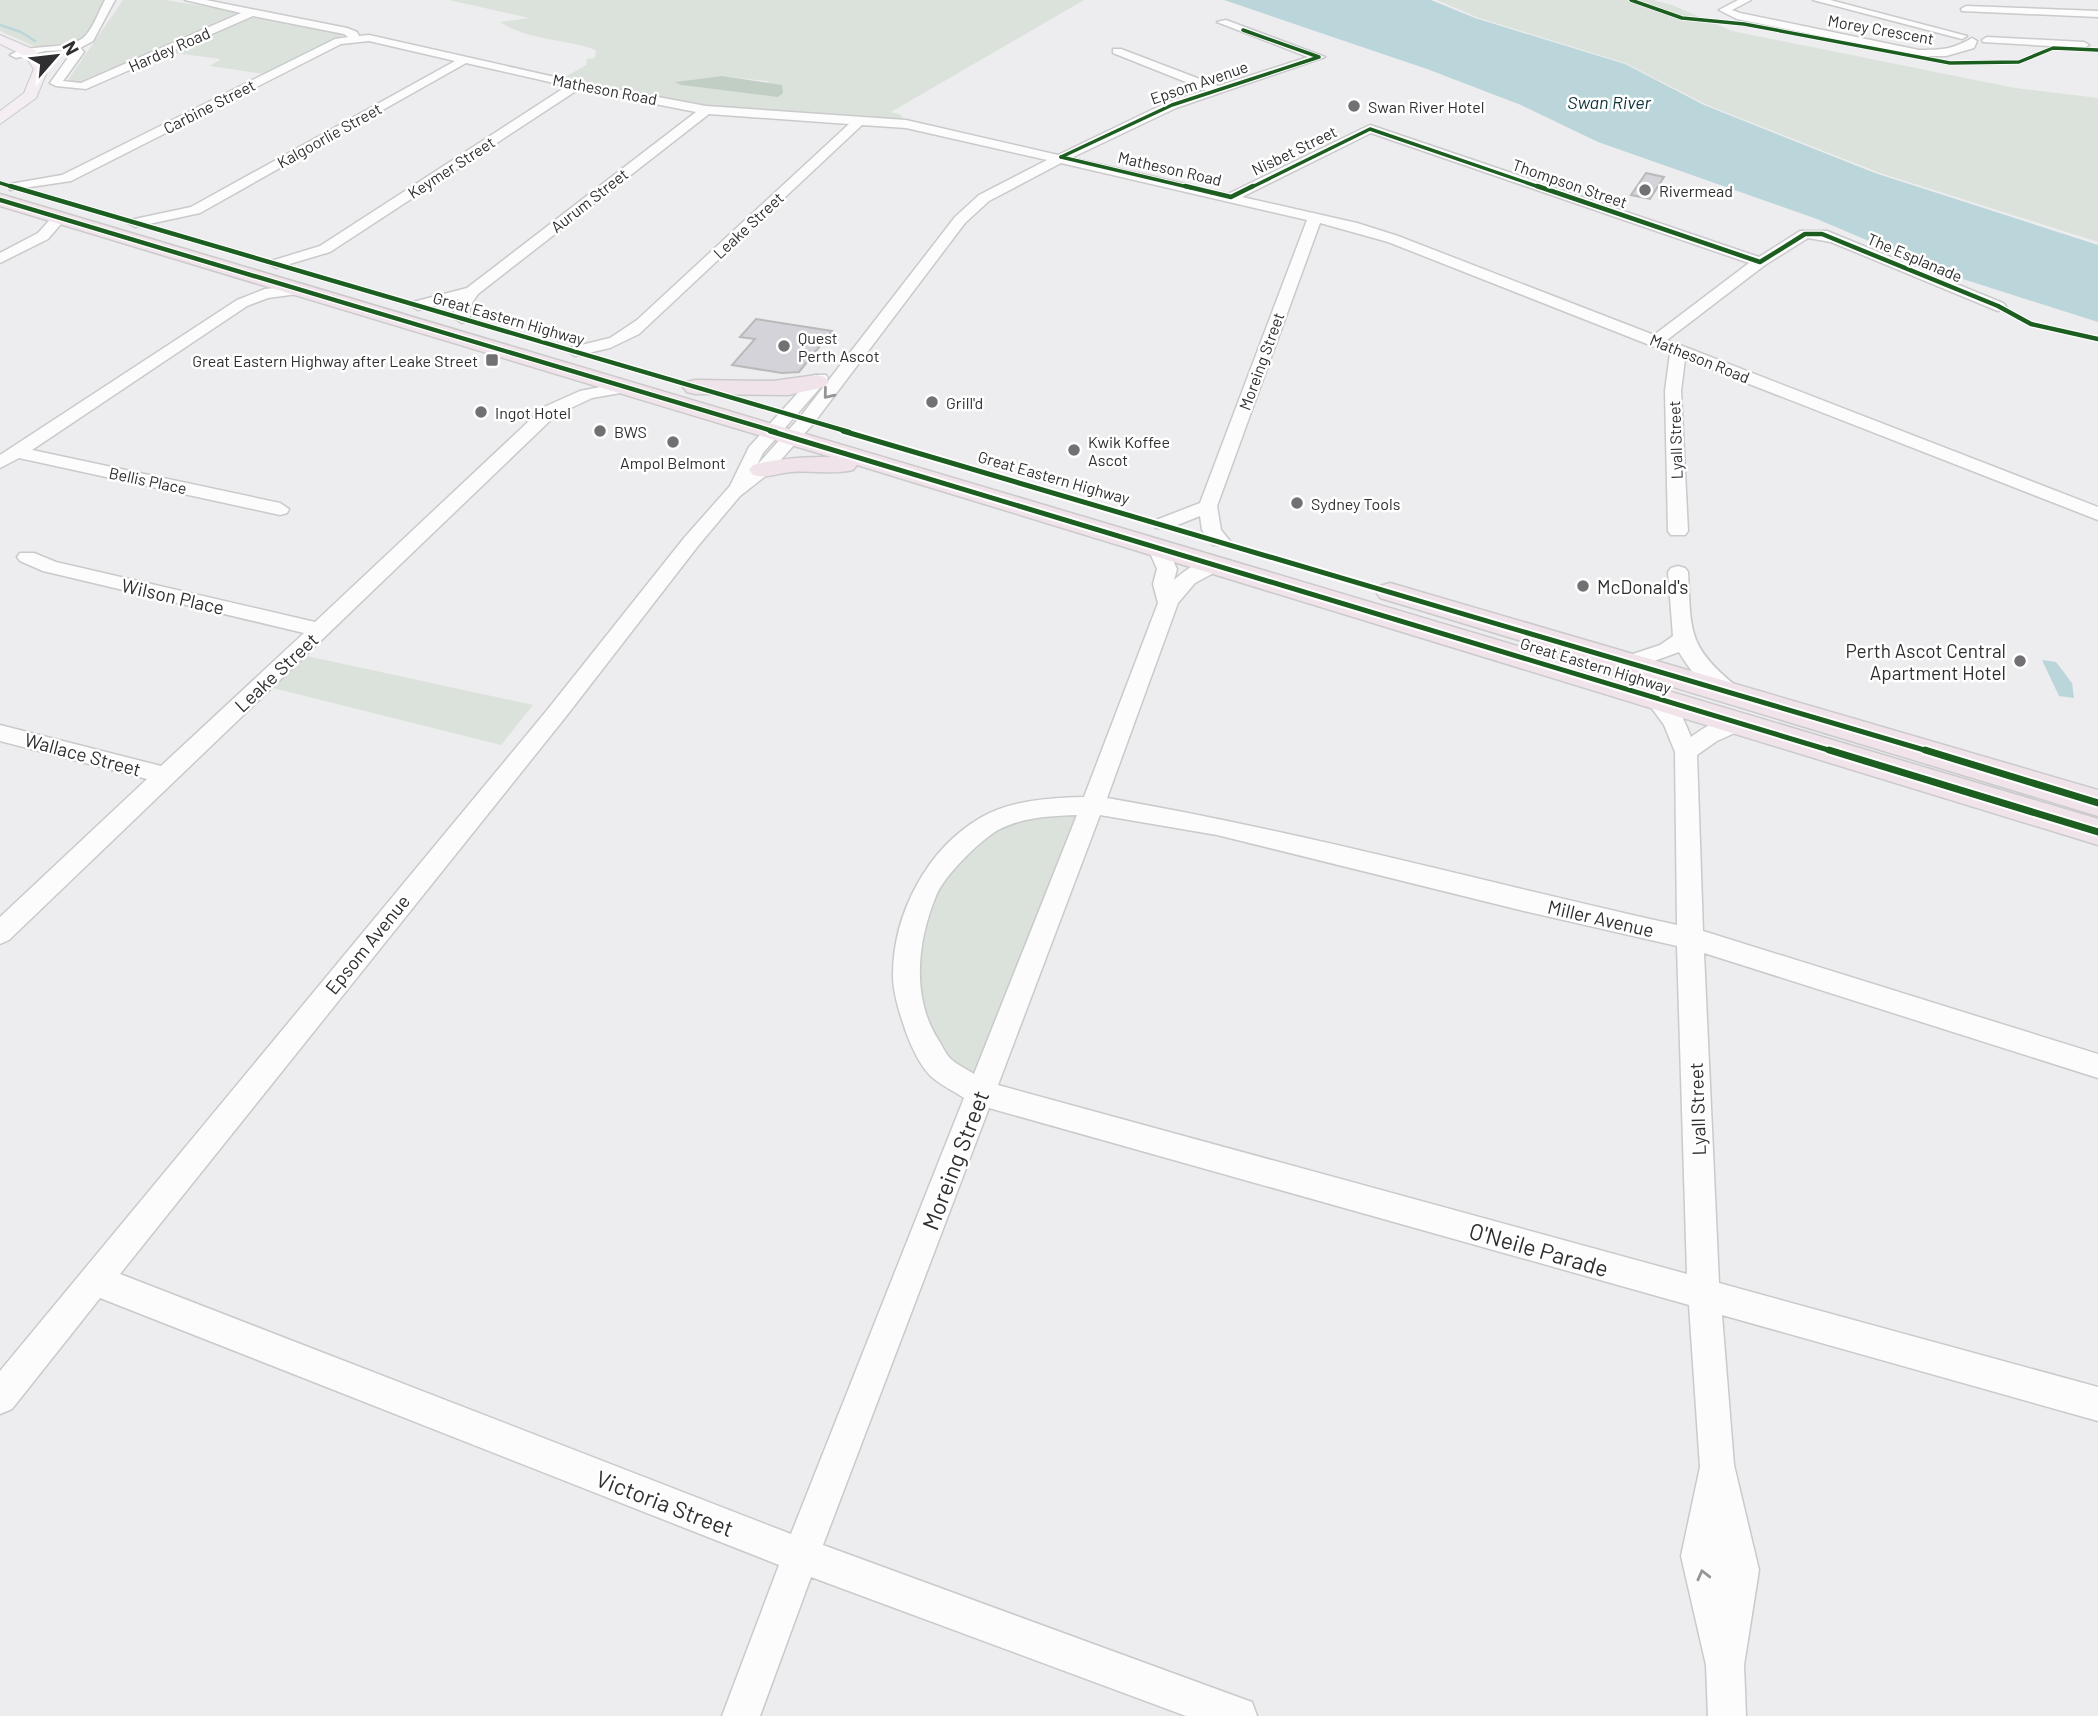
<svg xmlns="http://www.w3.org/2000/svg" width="2098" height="1716" font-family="Barlow,sans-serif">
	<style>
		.green { fill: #dae2db; fill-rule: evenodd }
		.forest { fill: #c1cec3 }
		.water { fill: #bbd6da }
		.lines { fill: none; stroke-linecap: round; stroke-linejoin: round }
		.stream { stroke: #bbd6da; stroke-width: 2.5 }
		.building { fill: #d4d3d9; stroke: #b9b9ba; stroke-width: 2 }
		.minor-casing { stroke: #cac9cb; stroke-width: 3 }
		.major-casing { stroke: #cbcacb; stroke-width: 2 }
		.highway-casing { stroke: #cbcacb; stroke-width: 3 }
		.minor { fill: #fcfcfc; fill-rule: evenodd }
		.major { fill: #f4edf1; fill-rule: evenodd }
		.highway { fill: #f0e3e9; fill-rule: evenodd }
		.cycleway-far3-casing { stroke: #fff; stroke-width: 5 }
		.cycleway-far2-casing { stroke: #fff; stroke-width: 7 }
		.cycleway-far1-casing { stroke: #fff; stroke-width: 9 }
		.cycleway-casing { stroke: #fff; stroke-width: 11 }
		.cycleway-far3 { stroke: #1b5e20; stroke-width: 3.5 }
		.cycleway-far2 { stroke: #1b5e20; stroke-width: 4.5 }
		.cycleway-far1 { stroke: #1b5e20; stroke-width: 5 }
		.cycleway { stroke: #1b5e20; stroke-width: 7 }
		.oneway { stroke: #969596 }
		.poi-dot { fill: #727072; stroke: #fff; stroke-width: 2.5 }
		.labels { text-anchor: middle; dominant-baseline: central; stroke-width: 5; stroke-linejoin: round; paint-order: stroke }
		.far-street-label { font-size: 16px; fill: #2f2e30; stroke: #fff }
		.far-poi-label { font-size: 16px; fill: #2f2e30; stroke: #fff; text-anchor: start }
		.far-water-label { font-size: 18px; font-style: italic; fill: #0c3337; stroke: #fff }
		.poi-label { font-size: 19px; fill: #2f2e30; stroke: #fff; text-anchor: start }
		.street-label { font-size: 19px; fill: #2f2e30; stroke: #fff }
		.near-street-label { font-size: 23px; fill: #2f2e30; stroke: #fff }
	</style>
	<rect width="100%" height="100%" fill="#edecee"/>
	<g class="green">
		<path d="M0,0h110l-28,41 -46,6 -36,-16z"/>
		<path d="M123,0h42l75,12 -153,69 -15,3 -4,-4z"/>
		<path d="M449,0h635l-193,112 10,3 5,9 -200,-14 -148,-29 28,-16 1,-6 8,-1 1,-8c-30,-11 -70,-10 -96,-28l29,-4zM722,76l45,5 11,15 -97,-11 -5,-3z"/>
		<path d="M1437,0h216l19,5 60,26 283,57 83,10v144l-218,-69 -173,-68 -82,-42 -146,-45z"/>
		<path d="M254,16l85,16 4,3 -79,39 -54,-8 11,-7 -54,-7z"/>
		<path d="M302,655l231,50 -32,40 -232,-58z"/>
		<path d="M1094,805l-113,288 -40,-25 -34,-119 49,-98 33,-27z"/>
	</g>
	<path class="forest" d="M722,76l60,9 1,8 -5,4 -97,-12 -6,-3z"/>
	<g class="water">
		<path d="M1224,0h207l44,18 150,46 79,41 171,68 223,72v77l-154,-49 -127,-54 -219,-77 -77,-37 -94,-36z"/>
		<path d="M2042,660l14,2 16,21 2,15 -15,-2z"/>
	</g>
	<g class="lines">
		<path class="stream" d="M0,25l21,7 14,9"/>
	</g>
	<g class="building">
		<path d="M1646,173l18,4 -14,22 -19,-4z"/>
		<path d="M756,319l76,12 -33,41 -17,1 -50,-8 23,-26 -15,-2z"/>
	</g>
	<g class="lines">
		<defs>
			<g id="minor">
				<path d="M105,0h10l-22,41 -13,7 4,4 -21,29 18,2 160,-70 -56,-13h21l141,28 10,4 2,4 10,-1 208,47 129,24 200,14 152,35 110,-53 38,-12 -93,-37v-4h8l97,37 90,-29 -91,-35 9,-2 99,37 -149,51 -105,50 157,36 142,-69 389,132 41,-26h27l176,72 3,3 -8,5 -5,-2 -162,-67 -23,-4 -43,27 -98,75 431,167v13l-413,-161 -4,32 7,140 -3,4h-14l-3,-4 -3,-140 5,-38 -282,-111 -68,-19 -103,283 4,24 9,11 -3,4h-14l-11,-15 -2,-14 -30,12h-14l-2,-4 2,-4 44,-17 107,-283 -246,-57 -72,38 -24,22 -152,201 -45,50 -28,22 -42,50 -134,173 -444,555 671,260 173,-436c-10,-7 -22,-12 -31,-20 -12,-10 -22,-32 -27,-46 -6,-18 -13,-38 -13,-57 0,-61 34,-126 87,-157 31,-18 69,-20 104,-21l74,-194 -5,-19 4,-15 -10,-23 10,-6 7,2 13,27 -3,11c12,-11 32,-25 49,-20l3,4 -3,4 -28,15 -17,20 -71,195c192,33 380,85 570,127l-2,-173 -11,-27 -21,-29 3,-5c23,-7 38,28 45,46 14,-10 38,-26 55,-21l3,6 -3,6 -29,13 -20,14 6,176 395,123v24l-394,-125 15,330 379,104v34l-376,-106 12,150 25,105 -15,95 2,51h-38l-2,-51 -25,-109 19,-89 -11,-162 -700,-197 -166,437 415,152 14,5 5,14h-71l-375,-139 -51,139h-38l57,-151 -679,-267 -88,111 -12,5v-43l548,-662 136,-171 46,-52 19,-39 65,-72h12l2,3 -2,3 -63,72 -6,12 44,-49 154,-199 24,-22 68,-35 -141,-32 -44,-3 -223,209 -29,14 -35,8 -8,-5 2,-3 41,-10 27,-18 212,-196 -140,-10 -231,180 -8,12v12l-8,5 -8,-5v-12l5,-7 -41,11 -8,-5 3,-3 54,-14 229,-176 -117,-23 -249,163 -54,16 -7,-4 2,-3 49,-15 247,-160 -101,-23 -266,150 -65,14 -7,-4 2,-3 61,-13 264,-146 -86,-20 -28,3 -270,137 -61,9v-6l52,-9 273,-136 13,-2 -4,-3 -91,-18 -167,73 -30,-3 -6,-3 22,-31 -2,-2 -25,1 -29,7 -6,-3c20,-13 62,-3 76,-20 8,-9 13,-24 19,-35zM1371,133l378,130 -95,72 -256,-99 -41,-13 -115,-26zM1077,815l-103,259c-7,-5 -17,-9 -23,-15 -5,-4 -8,-12 -12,-18 -28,-43 -22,-99 -3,-145 8,-20 43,-55 62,-66 25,-13 52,-14 79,-15zM1100,815l117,20 307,76 153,35 10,328 -689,-189z"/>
				<path d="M1738,0h13l-19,10 8,3 179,37c24,0 34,-1 53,-12l5,3 -3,7 -28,8h-27l-182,-37 -18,-9z"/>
				<path d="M1813,0h17l137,36 -5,3z"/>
				<path d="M1966,6l132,5v6l-136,-6 -1,-2z"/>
				<path d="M1987,37l97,5 5,3 -5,3 -101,-6 -1,-2z"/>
				<path d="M60,213l7,4 -19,22 -48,24v-10l38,-20 17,-19z"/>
				<path d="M300,285l5,2 3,3 -3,3 -37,5 -21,8 -215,144 248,53 9,6 -2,4 -7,2 -261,-57 -19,10v-13l237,-155 28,-11z"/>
				<path d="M626,382l6,1 2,4 -2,4 -40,7 -36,17 -547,525 -9,4v-27l147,-138 -147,-38v-16l161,41 143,-133 -261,-62 -23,-10 -3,-4 3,-4h14l22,9 259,60 229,-215 36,-16z"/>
				<path d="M1678,566l7,2 3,4c3,58 -1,74 47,113l3,5 -3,5c-23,7 -46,-26 -56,-43l-47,17 -8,-2 -3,-5 3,-5 36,-12 13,-9 -5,-64 3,-4z"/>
			</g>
			<path id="major" d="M0,35l35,15 13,19 -12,29 -36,26v-13l24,-18 10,-24 -9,-13 -25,-12z"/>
			<g id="highway">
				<path d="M0,194l2098,625v26l-1241,-380 -4,5c-20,5 -41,0 -62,2 -13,1 -24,7 -38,3l-4,-5 4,-5c27,-7 51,-8 78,-8l-831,-251z"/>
				<path d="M817,375l8,2 4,5 -4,5 -37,8 -93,-1 -8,-2 -4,-5 4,-5 8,-2 78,1z"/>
				<path d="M1390,583l708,207v26l-718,-218 -4,-6 4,-6z"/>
			</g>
		</defs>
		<use href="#minor" class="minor-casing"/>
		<use href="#major" class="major-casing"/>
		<use href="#highway" class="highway-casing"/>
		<use href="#minor" class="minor"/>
		<use href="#major" class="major"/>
		<use href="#highway" class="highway"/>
		<defs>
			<g id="cycleway-far3">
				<path d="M1631,0l51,18 62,6 206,39 69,-1 34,-14 45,2"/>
				<path d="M1061,157l131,31"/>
				<path d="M1061,157l111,-52 147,-48 -76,-27"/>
				<path d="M0,183l16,5"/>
				<path d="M1250,188l120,-59 172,59"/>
			</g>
			<g id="cycleway-far2">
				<path d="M10,186l839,246"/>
				<path d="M1185,186l46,11 22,-11"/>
				<path d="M1537,186l223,76 45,-28h17l176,72 33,18 67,15"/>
				<path d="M0,200l776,232"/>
			</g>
			<g id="cycleway-far1">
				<path d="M770,431l1065,321"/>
				<path d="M843,431l1088,321"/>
			</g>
			<g id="cycleway">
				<path d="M1829,750l269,82"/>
				<path d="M1925,750l173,53"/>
			</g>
		</defs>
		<use href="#cycleway-far3" class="cycleway-far3-casing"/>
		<use href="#cycleway-far2" class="cycleway-far2-casing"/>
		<use href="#cycleway-far1" class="cycleway-far1-casing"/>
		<use href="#cycleway" class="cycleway-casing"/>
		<use href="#cycleway-far3" class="cycleway-far3"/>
		<use href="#cycleway-far2" class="cycleway-far2"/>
		<use href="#cycleway-far1" class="cycleway-far1"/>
		<use href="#cycleway" class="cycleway"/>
	</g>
	<defs><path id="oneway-chevron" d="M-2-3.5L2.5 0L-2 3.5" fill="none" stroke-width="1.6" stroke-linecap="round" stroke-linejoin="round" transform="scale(1.75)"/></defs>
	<g class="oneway">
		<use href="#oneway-chevron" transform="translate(828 394) rotate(129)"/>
		<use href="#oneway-chevron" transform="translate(1703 1575) rotate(-104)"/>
	</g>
	<g class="poi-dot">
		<circle cx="1354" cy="106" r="7"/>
		<circle cx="1645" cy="190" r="7"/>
		<circle cx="784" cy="346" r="7"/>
		<rect x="485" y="353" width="14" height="14" rx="3.5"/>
		<circle cx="932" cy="402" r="7"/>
		<circle cx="481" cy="412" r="7"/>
		<circle cx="600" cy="431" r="7"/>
		<circle cx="673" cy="442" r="7"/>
		<circle cx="1074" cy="450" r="7"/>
		<circle cx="1297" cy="503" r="7"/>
		<circle cx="1583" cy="586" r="7"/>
		<circle cx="2020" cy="661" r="7"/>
	</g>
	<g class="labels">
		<g class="far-street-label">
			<text transform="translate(1881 29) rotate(10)">Morey Crescent</text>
			<text transform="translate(169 49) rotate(-24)">Hardey Road</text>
			<text transform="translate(1199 82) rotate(-19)">Epsom Avenue</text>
			<text transform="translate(605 89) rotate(11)">Matheson Road</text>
			<text transform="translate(209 106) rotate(-27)">Carbine Street</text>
			<text transform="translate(329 135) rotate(-29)">Kalgoorlie Street</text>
			<text transform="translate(1294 150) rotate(-26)">Nisbet Street</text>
			<text transform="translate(451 167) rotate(-33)">Keymer Street</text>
			<text transform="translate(1170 168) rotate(13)">Matheson Road</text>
			<text transform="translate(1570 183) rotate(19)">Thompson Street</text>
			<text transform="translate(589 200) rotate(-38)">Aurum Street</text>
			<text transform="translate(748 225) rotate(-43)">Leake Street</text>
			<text transform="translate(1915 257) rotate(23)">The Esplanade</text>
			<text transform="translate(509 318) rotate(16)">Great Eastern Highway</text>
			<text transform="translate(1700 358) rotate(22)">Matheson Road</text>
			<text transform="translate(1261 361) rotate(-70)">Moreing Street</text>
			<text transform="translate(1675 440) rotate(-92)">Lyall Street</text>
			<text transform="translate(1054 477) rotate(16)">Great Eastern Highway</text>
			<text transform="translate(148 480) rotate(12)">Bellis Place</text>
			<text transform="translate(1596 665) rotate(17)">Great Eastern Highway</text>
		</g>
		<g class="far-poi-label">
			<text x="1368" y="106">Swan River Hotel</text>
			<text x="1659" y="190">Rivermead</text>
			<text x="798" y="337">Quest<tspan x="798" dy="18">Perth Ascot</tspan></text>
			<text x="478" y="360" text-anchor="end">Great Eastern Highway after Leake Street</text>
			<text x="946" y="402">Grill'd</text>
			<text x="495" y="412">Ingot Hotel</text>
			<text x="614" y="431">BWS</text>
			<text x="1088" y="441">Kwik Koffee<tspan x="1088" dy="18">Ascot</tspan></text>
			<text x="673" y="462" text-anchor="middle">Ampol Belmont</text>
			<text x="1311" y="503">Sydney Tools</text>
		</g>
		<g class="far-water-label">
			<text x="1609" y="102">Swan River</text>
		</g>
		<g class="poi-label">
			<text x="1597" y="586">McDonald's</text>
			<text x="2006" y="650" text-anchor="end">Perth Ascot Central<tspan x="2006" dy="22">Apartment Hotel</tspan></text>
		</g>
		<g class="street-label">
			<text transform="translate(173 596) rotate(13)">Wilson Place</text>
			<text transform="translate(276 672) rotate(-43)">Leake Street</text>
			<text transform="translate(83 754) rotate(15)">Wallace Street</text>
			<text transform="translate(1601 918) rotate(13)">Miller Avenue</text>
			<text transform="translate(367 944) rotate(-51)">Epsom Avenue</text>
			<text transform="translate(1697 1109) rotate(-92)">Lyall Street</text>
		</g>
		<g class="near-street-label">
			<text transform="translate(955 1160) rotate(-69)">Moreing Street</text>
			<text transform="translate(1539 1249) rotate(16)">O'Neile Parade</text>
			<text transform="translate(665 1503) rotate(21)">Victoria Street</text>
		</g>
	</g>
	<g transform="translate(56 56) rotate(62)" stroke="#ffffff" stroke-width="5" paint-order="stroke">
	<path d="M0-5L12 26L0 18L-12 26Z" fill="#2f2e30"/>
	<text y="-10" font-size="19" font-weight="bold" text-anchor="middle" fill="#2f2e30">N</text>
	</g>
</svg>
